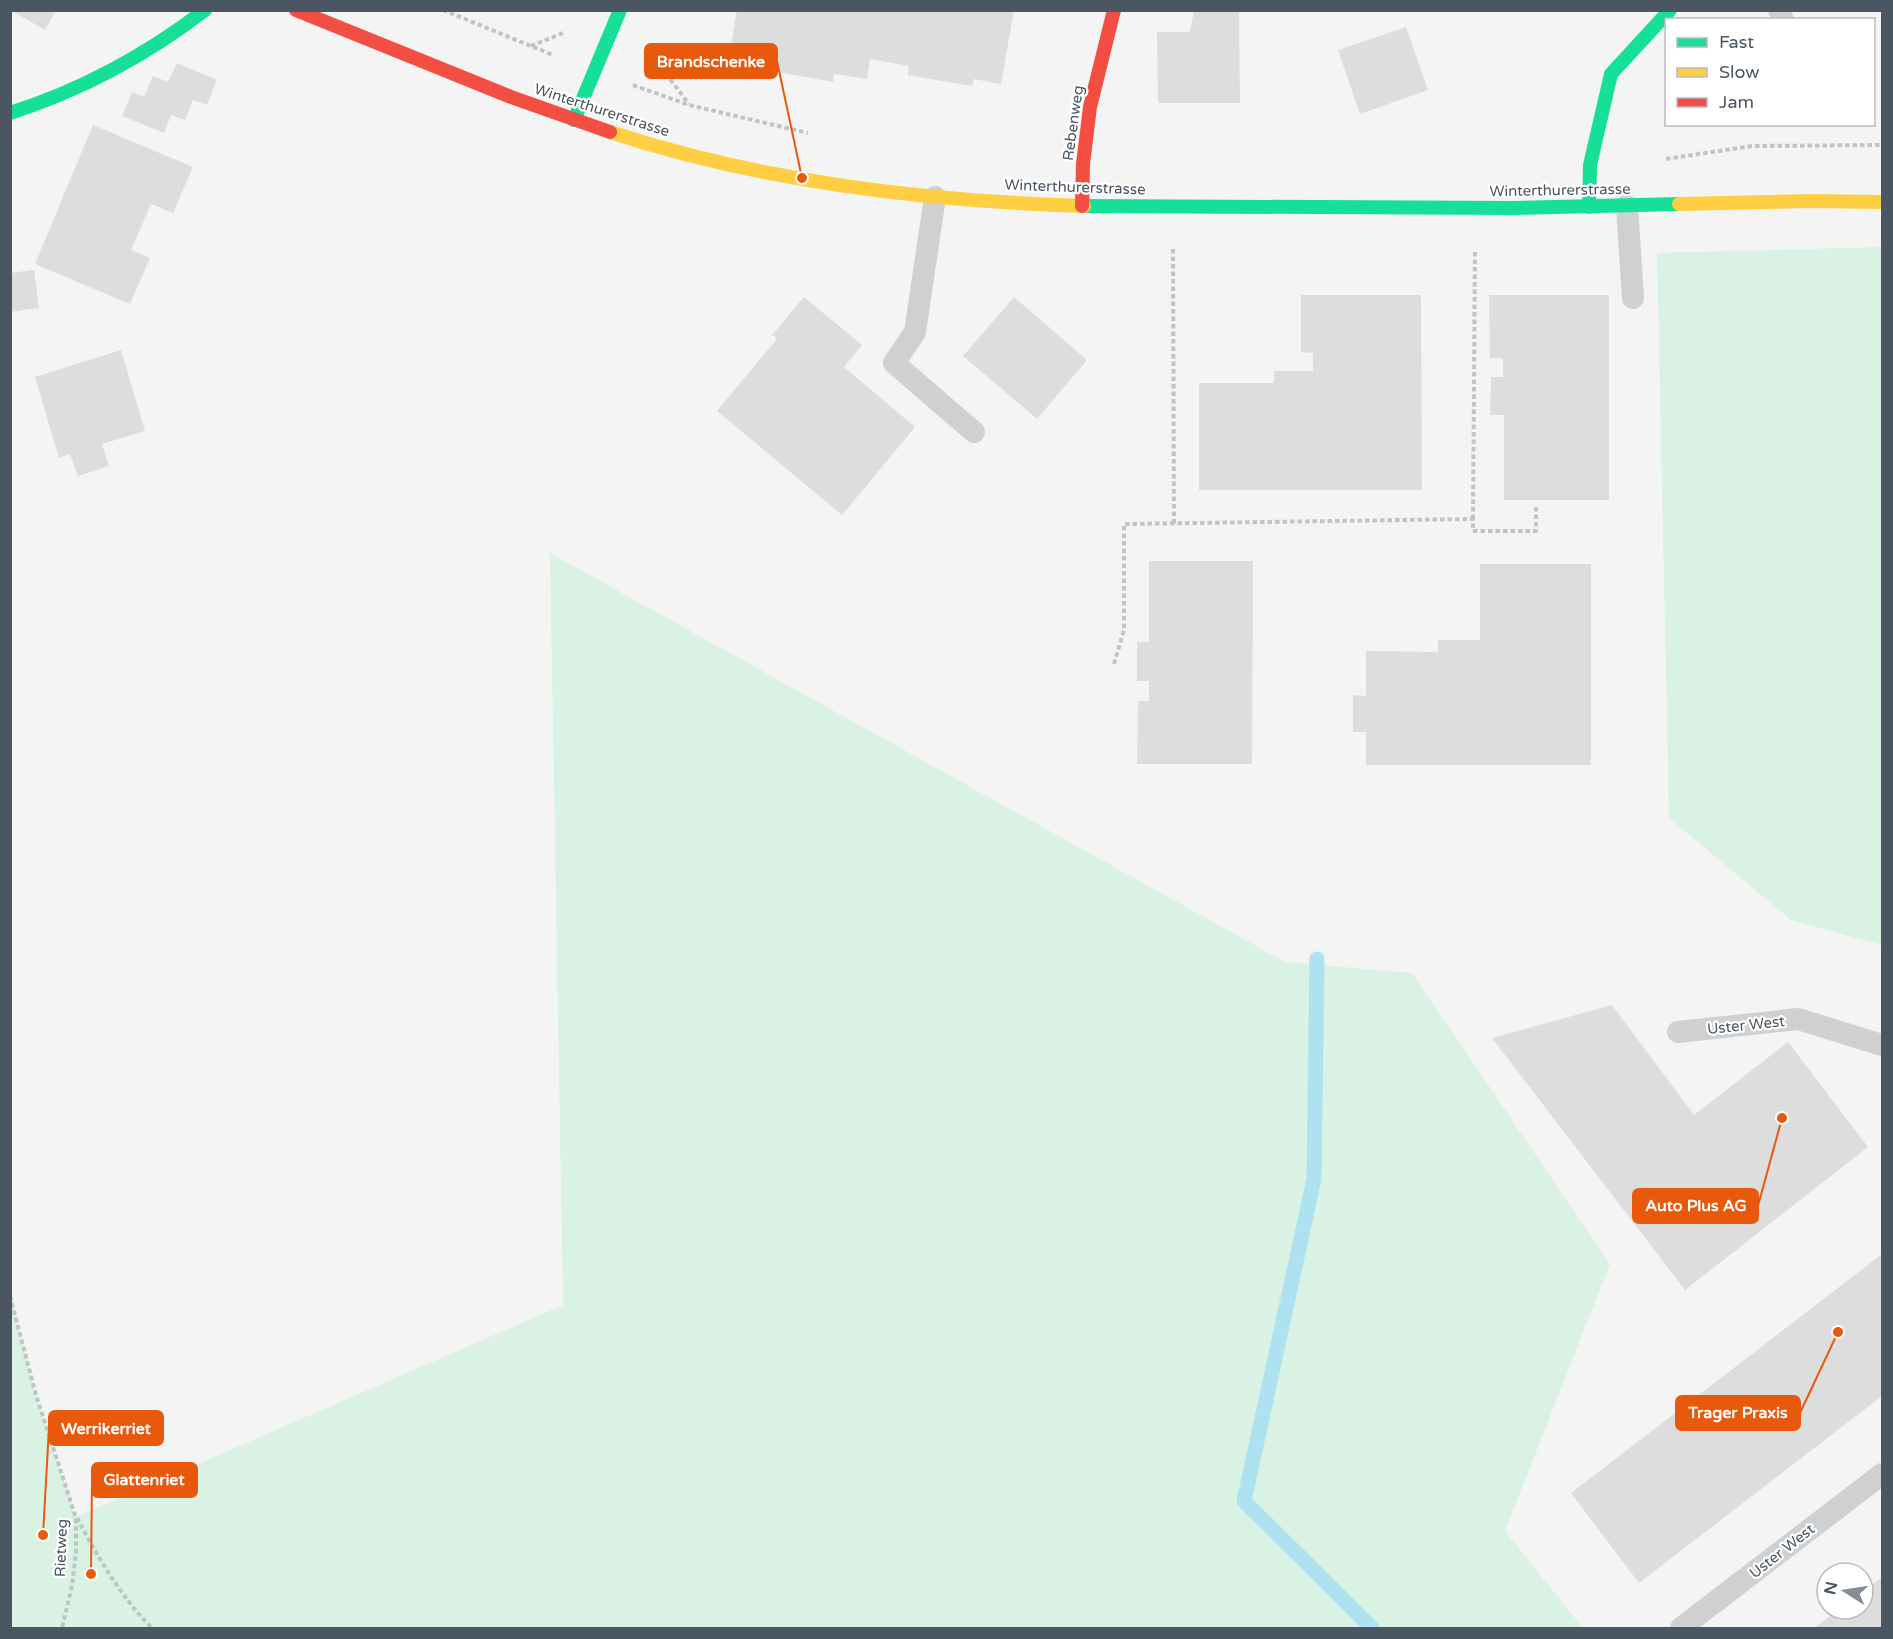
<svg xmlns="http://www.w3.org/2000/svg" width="1893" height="1639" font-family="'Varela Round',sans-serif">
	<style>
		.green { fill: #d9f2e3 }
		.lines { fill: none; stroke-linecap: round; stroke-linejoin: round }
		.stream { stroke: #aee2f0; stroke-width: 15 }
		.building { fill: #ddddde }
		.path { stroke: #bcc7c4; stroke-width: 4; stroke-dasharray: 4.5 3; stroke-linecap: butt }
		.lane { stroke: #ced0d2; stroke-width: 22 }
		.fast { stroke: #16e098; stroke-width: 14 }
		.slow { stroke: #ffcf43; stroke-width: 14 }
		.jam { stroke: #f24e42; stroke-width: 14 }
		.labels { text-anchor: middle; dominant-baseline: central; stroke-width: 4.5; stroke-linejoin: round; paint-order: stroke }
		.street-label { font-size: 15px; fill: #4a5661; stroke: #fff }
		.leader { fill: none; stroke: #e8590c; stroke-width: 2 }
		.callout-dot { fill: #e8590c; stroke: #fff; stroke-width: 2 }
		.callout { fill: #e8590c; stroke: #e8590c; stroke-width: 2 }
		.callout-label { font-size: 16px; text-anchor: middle; font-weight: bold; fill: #fff }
	</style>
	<rect width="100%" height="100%" fill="#f4f4f4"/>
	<g class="green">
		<path d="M1882,247v698l-91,-25 -122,-102 -12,-565z"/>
		<path d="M550,553l735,409 127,11 198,291 -105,267 78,97h-1572v-332l25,99 40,122 487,-212z"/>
	</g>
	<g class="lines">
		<path class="stream" d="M1317,959l-3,220 -70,322 128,127"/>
	</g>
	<g class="building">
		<path d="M10,10h46l-11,20z"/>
		<path d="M737,10h277l-13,74 -27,-5 -2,7 -64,-11 1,-9 -39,-7 -3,20 -33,-5 -1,8 -66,-12 1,-6 -39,-6z"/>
		<path d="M1194,10l45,1 1,92h-82l-1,-71h33z"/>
		<path d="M1406,27l22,63 -68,24 -22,-64z"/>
		<path d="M177,63l40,17 -10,25 -14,-5 -8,20 -14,-5 -7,18 -42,-17 10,-24 12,5 9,-21 15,6z"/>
		<path d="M93,125l100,42 -20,46 -22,-9 -20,46 19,8 -20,46 -95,-40z"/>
		<path d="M34,270l5,38 -29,4v-39z"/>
		<path d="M1301,295h120l1,195h-223v-107h75v-12h39v-18l-12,-1z"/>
		<path d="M1489,295h120v205h-105v-85h-14l1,-38h12v-19h-13z"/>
		<path d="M804,297l58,48 -18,22 71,60 -73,88 -125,-104 60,-72 -5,-4z"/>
		<path d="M1014,297l73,63 -50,59 -74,-63z"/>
		<path d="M121,350l24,81 -43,13 7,22 -31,10 -8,-22 -11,4 -24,-81z"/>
		<path d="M1149,561h104l-1,203h-115l1,-63h11v-20h-12v-39h12z"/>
		<path d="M1480,564h111v201h-225v-33h-13v-37l13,1v-45l72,1v-12h42z"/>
		<path d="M1612,1005l82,110 94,-73 80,105 -183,143 -193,-252z"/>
		<path d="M1882,1254v142l-243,187 -68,-90z"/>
		<path d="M1882,1577v51h-68l26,-19h23v-17z"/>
	</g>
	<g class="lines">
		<g class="path">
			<path d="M443,10l110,45"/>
			<path d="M531,46l32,-13"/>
			<path d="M652,48l1,9 36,47"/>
			<path d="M633,85l56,20 119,28"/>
			<path d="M1666,159l86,-13 130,-1"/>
			<path d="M1173,249l1,275"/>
			<path d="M1473,519l2,-269"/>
			<path d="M1114,664l10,-34v-106l349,-5v12h63v-24"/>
			<path d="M10,1296l26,99 40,123v34l-4,34 -10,42"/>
			<path d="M77,1518c21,39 43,78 75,110"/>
		</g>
		<g class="lane">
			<path d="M1779,10l4,10"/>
			<path d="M935,197l-20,135 -21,31 80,69"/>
			<path d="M1627,206l6,92"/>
			<path d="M1678,1032l120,-13 84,26"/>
			<path d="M1681,1628l201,-154"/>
		</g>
		<g class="fast">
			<path d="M10,113c72,-23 135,-57 195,-103"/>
			<path d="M574,120l46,-110"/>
			<path d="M1084,206l429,2 166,-4"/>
			<path d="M1589,207l1,-42 21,-91 59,-64"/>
		</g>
		<g class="slow">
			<path d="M610,132c152,50 314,69 474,74"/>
			<path d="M1679,204l130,-3 73,1"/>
		</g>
		<g class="jam">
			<path d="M296,10l215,87 99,35"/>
			<path d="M1082,206l1,-42 7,-57 24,-97"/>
		</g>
	</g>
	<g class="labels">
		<g class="street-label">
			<text transform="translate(602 110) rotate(18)">Winterthurerstrasse</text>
			<text transform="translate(1073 123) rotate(-82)">Rebenweg</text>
			<text transform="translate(1075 187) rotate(2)">Winterthurerstrasse</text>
			<text transform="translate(1560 190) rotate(-1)">Winterthurerstrasse</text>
			<text transform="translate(1746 1025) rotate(-6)">Uster West</text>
			<text transform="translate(61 1548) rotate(-88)">Rietweg</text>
			<text transform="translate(1782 1551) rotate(-38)">Uster West</text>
		</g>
	</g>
	<path class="leader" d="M802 178L777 61M1782 1118L1758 1206M1838 1332L1800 1413M43 1535L49 1428M91 1574L92 1480"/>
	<g class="callout-dot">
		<circle cx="802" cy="178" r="6"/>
		<circle cx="1782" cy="1118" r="6"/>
		<circle cx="1838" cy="1332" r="6"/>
		<circle cx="43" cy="1535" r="6"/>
		<circle cx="91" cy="1574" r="6"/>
	</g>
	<g class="callout">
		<rect x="645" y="44" width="132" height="34" rx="6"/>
		<rect x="1633" y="1189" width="125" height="34" rx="6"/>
		<rect x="1676" y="1396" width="124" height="34" rx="6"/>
		<rect x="49" y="1411" width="114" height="34" rx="6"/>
		<rect x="92" y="1463" width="105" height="34" rx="6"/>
	</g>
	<g class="callout-label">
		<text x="711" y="67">Brandschenke</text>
		<text x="1696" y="1211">Auto Plus AG</text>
		<text x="1738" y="1418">Trager Praxis</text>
		<text x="106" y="1434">Werrikerriet</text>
		<text x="144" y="1485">Glattenriet</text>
	</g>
	<rect width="1893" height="1639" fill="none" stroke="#4a5661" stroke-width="24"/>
	<rect x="1665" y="18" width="210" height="108" fill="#ffffff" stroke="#b7bbc0" stroke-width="1.5"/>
	<rect x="1677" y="38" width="30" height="9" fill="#16e098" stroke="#b7bbc0" stroke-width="1.5"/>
	<text x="1719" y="48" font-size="18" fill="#4a5661">Fast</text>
	<rect x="1677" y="68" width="30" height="9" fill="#ffcf43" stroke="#b7bbc0" stroke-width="1.5"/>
	<text x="1719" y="78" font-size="18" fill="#4a5661">Slow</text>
	<rect x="1677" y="98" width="30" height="9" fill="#f24e42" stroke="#b7bbc0" stroke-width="1.5"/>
	<text x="1719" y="108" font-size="18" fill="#4a5661">Jam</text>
	<g transform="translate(1845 1591) rotate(282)"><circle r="28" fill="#ffffff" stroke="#b7bbc0" stroke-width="1.5"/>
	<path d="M0-4.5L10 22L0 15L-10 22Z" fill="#868d94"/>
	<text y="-9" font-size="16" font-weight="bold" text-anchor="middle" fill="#4a5661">N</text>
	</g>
</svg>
